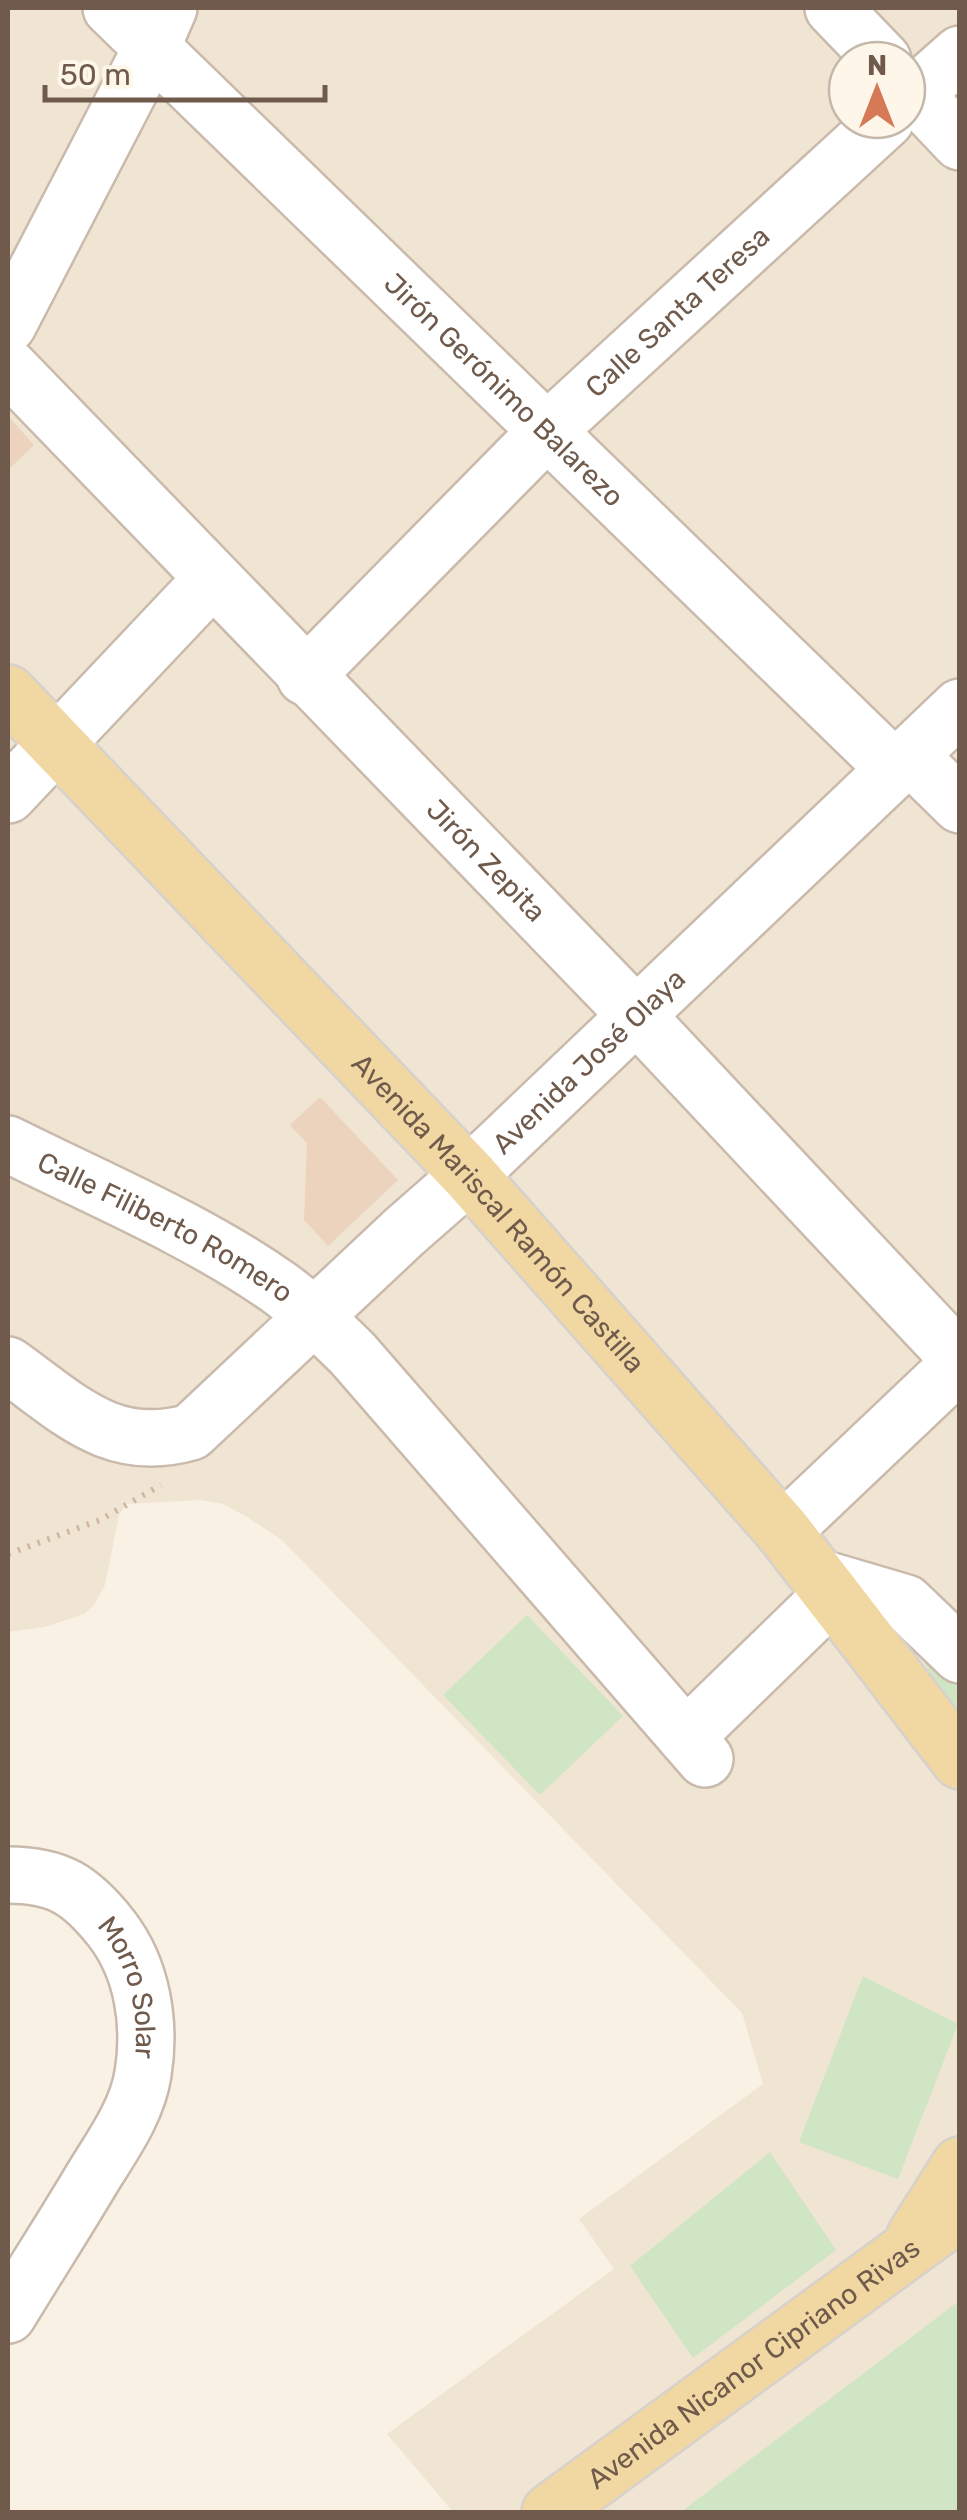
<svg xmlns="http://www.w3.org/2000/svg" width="967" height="2520" font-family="Rubik,sans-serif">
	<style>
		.residential { fill: #f0e4d3; fill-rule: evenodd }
		.green { fill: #d0e5c4 }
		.building { fill: #ecd3be }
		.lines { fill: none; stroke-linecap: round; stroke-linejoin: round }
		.minor-casing { stroke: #c9baac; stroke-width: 60 }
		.major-casing { stroke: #d7d1cd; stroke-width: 60 }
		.path { stroke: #d0b6a2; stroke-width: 6; stroke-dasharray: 2.5 8; stroke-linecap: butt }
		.minor { stroke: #fff; stroke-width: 55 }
		.major { stroke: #f1d8a3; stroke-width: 55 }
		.labels { text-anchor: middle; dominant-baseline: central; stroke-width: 8; stroke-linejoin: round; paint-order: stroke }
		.street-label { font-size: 28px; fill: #6f5a4c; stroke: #fdf6e9 }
	</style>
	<rect width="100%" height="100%" fill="#f9f2e4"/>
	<path class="residential" d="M8,8h951v2504h-506l-66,-78 227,-165 -35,-50 184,-135 -21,-71 -460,-473 -35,-23 -24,-13 -23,-4 -74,4 -7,11 -14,70 -11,20 -10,9 -39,13 -37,5zM847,60h60v60h-60z"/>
	<g class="green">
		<path d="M527,1615l96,101 -83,79 -97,-100z"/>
		<path d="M909,1636l50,43v44z"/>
		<path d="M863,1976l95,48 -60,155 -99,-37z"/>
		<path d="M770,2152l66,98 -143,108 -63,-92z"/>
		<path d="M959,2301v211h-278z"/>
	</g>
	<g class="building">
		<path d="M8,416l26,29 -26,25z"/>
		<path d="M320,1097l78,83 -70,66 -24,-26 3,-77 -17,-18z"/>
	</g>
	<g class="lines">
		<defs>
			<g id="minor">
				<path id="s1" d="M111,8l784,761"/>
				<path d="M833,8l50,52"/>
				<path d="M907,86l53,56"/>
				<path d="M907,101l53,-47"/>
				<path d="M8,325l144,-278 17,-39"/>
				<path id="s2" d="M8,366l628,649 324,345"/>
				<path id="s3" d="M305,677l241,-245 340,-312"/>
				<path d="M909,755l51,50"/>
				<path d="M8,795l204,-216"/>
				<path id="s4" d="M8,1144c90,45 187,85 270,143 27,19 50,43 74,66l353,406"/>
				<path id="s5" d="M8,1365c61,43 103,90 183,67l213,-200 65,-57 491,-468"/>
				<path d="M783,1531l177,-168"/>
				<path d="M821,1578l85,25 54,52"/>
				<path d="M686,1737l147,-143"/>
				<path id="s6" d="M8,1875c50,0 73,15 103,53 32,41 40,96 32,146 -6,38 -31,72 -50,103 -28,47 -57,92 -85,138"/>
			</g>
			<g id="major">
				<path id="s7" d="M8,693l461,482 314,356 177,230"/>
				<path d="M915,2236l45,-71"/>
				<path id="s8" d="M550,2512l410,-300"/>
			</g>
		</defs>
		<use href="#minor" class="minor-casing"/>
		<use href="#major" class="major-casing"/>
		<path class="path" d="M8,1554l92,-34 61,-35"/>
		<use href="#minor" class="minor"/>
		<use href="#major" class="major"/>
	</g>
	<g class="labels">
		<g class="street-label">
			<text stroke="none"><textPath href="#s3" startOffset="522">Calle Santa Teresa</textPath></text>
			<text stroke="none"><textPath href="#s1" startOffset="548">Jirón Gerónimo Balarezo</textPath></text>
			<text stroke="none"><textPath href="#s2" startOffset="688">Jirón Zepita</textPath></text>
			<text stroke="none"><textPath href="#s5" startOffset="748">Avenida José Olaya</textPath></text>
			<text stroke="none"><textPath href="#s7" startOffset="715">Avenida Mariscal Ramón Castilla</textPath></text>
			<text stroke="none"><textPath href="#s4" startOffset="178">Calle Filiberto Romero</textPath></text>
			<text stroke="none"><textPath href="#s6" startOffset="185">Morro Solar</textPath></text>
			<text stroke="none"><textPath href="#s8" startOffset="252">Avenida Nicanor Cipriano Rivas</textPath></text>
		</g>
	</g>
	<rect width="967" height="2520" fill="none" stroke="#6f5a4c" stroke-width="20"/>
	<g transform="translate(877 90)"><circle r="48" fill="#fdf6e9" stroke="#c4b8aa" stroke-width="2.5"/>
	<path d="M0-8L18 38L0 25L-18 38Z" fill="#d67956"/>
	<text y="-15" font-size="28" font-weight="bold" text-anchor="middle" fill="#6f5a4c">N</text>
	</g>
	<path d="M45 85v15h280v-15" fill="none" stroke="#6f5a4c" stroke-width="5"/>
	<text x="60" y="85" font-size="30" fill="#6f5a4c" stroke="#fdf6e9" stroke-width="8" paint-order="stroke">50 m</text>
</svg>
